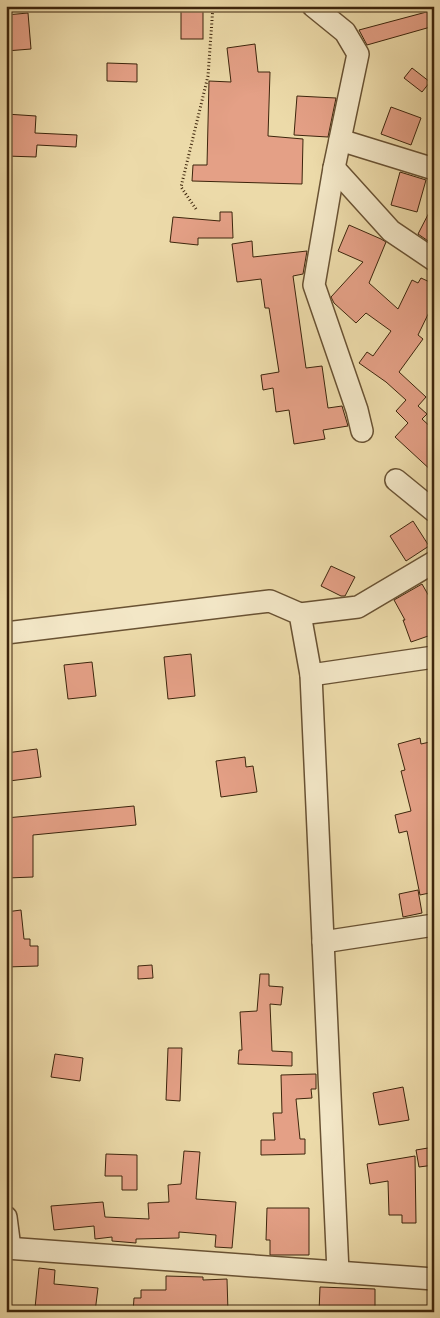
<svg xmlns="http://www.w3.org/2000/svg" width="440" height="1318" font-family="Alegreya,serif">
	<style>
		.building { fill: #e4a086; stroke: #3d250c }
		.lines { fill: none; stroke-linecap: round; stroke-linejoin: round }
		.minor-casing { stroke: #695233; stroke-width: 24 }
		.path { stroke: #3d250c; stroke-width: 3; stroke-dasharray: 1 2.5; stroke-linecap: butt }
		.minor { stroke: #f3e7c7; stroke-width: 21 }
	</style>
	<rect width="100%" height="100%" fill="#ecdaa9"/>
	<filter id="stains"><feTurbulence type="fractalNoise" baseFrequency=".004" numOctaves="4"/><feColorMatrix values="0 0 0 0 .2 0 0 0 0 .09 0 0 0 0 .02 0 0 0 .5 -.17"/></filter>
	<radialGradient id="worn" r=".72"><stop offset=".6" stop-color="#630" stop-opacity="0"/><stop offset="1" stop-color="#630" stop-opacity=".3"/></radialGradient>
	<g class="building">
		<rect x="181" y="6" width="22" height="33"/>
		<path d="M434,10v16l-67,19 -8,-15z"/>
		<path d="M28,13l3,36 -25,2v-36z"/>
		<path d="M255,44l3,28h12l-2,64 35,3 -1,45 -110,-3 1,-16h14l2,-84 22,1 -4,-34z"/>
		<path d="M107,63l30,1v18l-30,-1z"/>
		<path d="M412,68l18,14 -8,10 -18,-14z"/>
		<path d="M297,96l39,2 -8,39 -34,-2z"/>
		<path d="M391,107l30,11 -10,27 -30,-11z"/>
		<path d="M6,114l30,2 -1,17 42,2 -1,12 -39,-2 -1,12 -30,-1z"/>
		<path d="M400,172l26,8 -9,32 -26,-7z"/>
		<path d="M434,203v42l-16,-11z"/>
		<path d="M220,212h12l1,26h-35v7l-28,-3 3,-25 47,4z"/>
		<path d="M349,225l32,14 5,3 -17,41 29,26 14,-29 6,3 3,-5 13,6v18l-16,33 5,4 -24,33 27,25 -8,9 9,8 -5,5 12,11v43l-39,-36 13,-14 -12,-12 10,-11 -20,-18 -27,-19 8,-11 6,4 18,-25 -25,-18 -10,10 -22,-20 -3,-6 32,-35 -25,-11z"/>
		<path d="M252,241l1,16 54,-6 -4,23 -10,2 13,92 16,-2 6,42 14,-2 6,20 -25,4 2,9 -31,5 -5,-34 -13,2 -3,-24 -10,2 -2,-15 18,-3 -10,-64h-4l-4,-29 -24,3 -5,-38z"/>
		<path d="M413,521l16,25 -23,15 -16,-25z"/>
		<path d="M331,566l24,11 -10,19h-4l-20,-10z"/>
		<path d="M422,584l12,21v29l-23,8 -8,-22h2l-11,-20z"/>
		<path d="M191,654l4,42 -27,3 -4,-42z"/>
		<path d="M92,662l4,34 -28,3 -4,-34z"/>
		<path d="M420,738l1,6 13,-3v151l-14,3 -13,-64 -8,2 -4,-18 16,-4 -10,-40 4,-1 -7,-26z"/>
		<path d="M37,749l4,28 -32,4 -3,-28z"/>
		<path d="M245,757l1,10 7,-1 4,26 -36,5 -5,-36z"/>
		<path d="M134,806l2,19 -103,10v42l-26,1 -1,-60z"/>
		<path d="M418,890l4,23 -19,4 -4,-23z"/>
		<path d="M21,910l3,29h6v7h8v20l-32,1v-55z"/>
		<path d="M152,965l1,13 -15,1v-13z"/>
		<path d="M260,974h9v12l14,1 -2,18 -11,-1 2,47 20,1v14l-54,-2 1,-14h3l-2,-38 17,-1z"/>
		<path d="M168,1048h14l-2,53 -14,-1z"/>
		<path d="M55,1054l28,4 -3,23 -29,-4z"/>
		<path d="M316,1074v15h-5l1,9 -16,1 4,40h5v15l-44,1v-15h14l-2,-27h9l-1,-38z"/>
		<path d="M403,1087l6,33 -30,5 -6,-32z"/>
		<path d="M434,1147v18l-15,2 -3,-17z"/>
		<path d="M184,1151l16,1 -4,47 40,3 -4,46 -17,-1 1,-12 -37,-3v6l-43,1v4l-24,-2v-4l-17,2 -1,-13 -40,4 -3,-24 52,-4 2,15 44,2 -1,-16 21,-1 -1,-17 13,-1z"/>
		<path d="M106,1154l31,1v35h-15v-14h-17z"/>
		<path d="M415,1156l1,67h-14v-8h-13l-1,-34 -18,3 -3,-20z"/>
		<path d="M267,1208h42v47h-39v-15h-4z"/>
		<path d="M39,1268l16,2 -1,14 44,4 -3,24h-33l1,-2 -28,-2z"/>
		<path d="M166,1276l37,1v3l24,-1 1,33h-95l1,-14h7v-8h25z"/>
		<path d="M320,1287l55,2v23h-56z"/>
	</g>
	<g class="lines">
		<defs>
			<g id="minor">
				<path d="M313,6l32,26 13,22 -24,114 -20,117 43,125 5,21"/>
				<path d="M340,140l94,29"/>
				<path d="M334,168l57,63 43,29"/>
				<path d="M396,480l38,31"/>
				<path d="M300,614l58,-7 76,-45"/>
				<path d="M6,633l264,-32 30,13 11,61 27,597"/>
				<path d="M311,675l123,-18"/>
				<path d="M323,942l111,-17"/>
				<path d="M6,1217l4,31"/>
				<path d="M6,1248l428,31"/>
			</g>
		</defs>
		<use href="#minor" class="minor-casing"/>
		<path class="path" d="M196,209l-15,-22 27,-111 5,-70"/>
		<use href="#minor" class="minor"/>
	</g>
	<rect width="440" height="1318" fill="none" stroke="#ecdaa9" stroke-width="25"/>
	<rect x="8" y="8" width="425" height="1303" fill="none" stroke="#3d250c" stroke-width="2.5"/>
	<rect x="12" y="12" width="415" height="1293" fill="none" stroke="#3d250c"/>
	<rect width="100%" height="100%" filter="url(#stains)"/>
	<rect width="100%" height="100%" fill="url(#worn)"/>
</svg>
